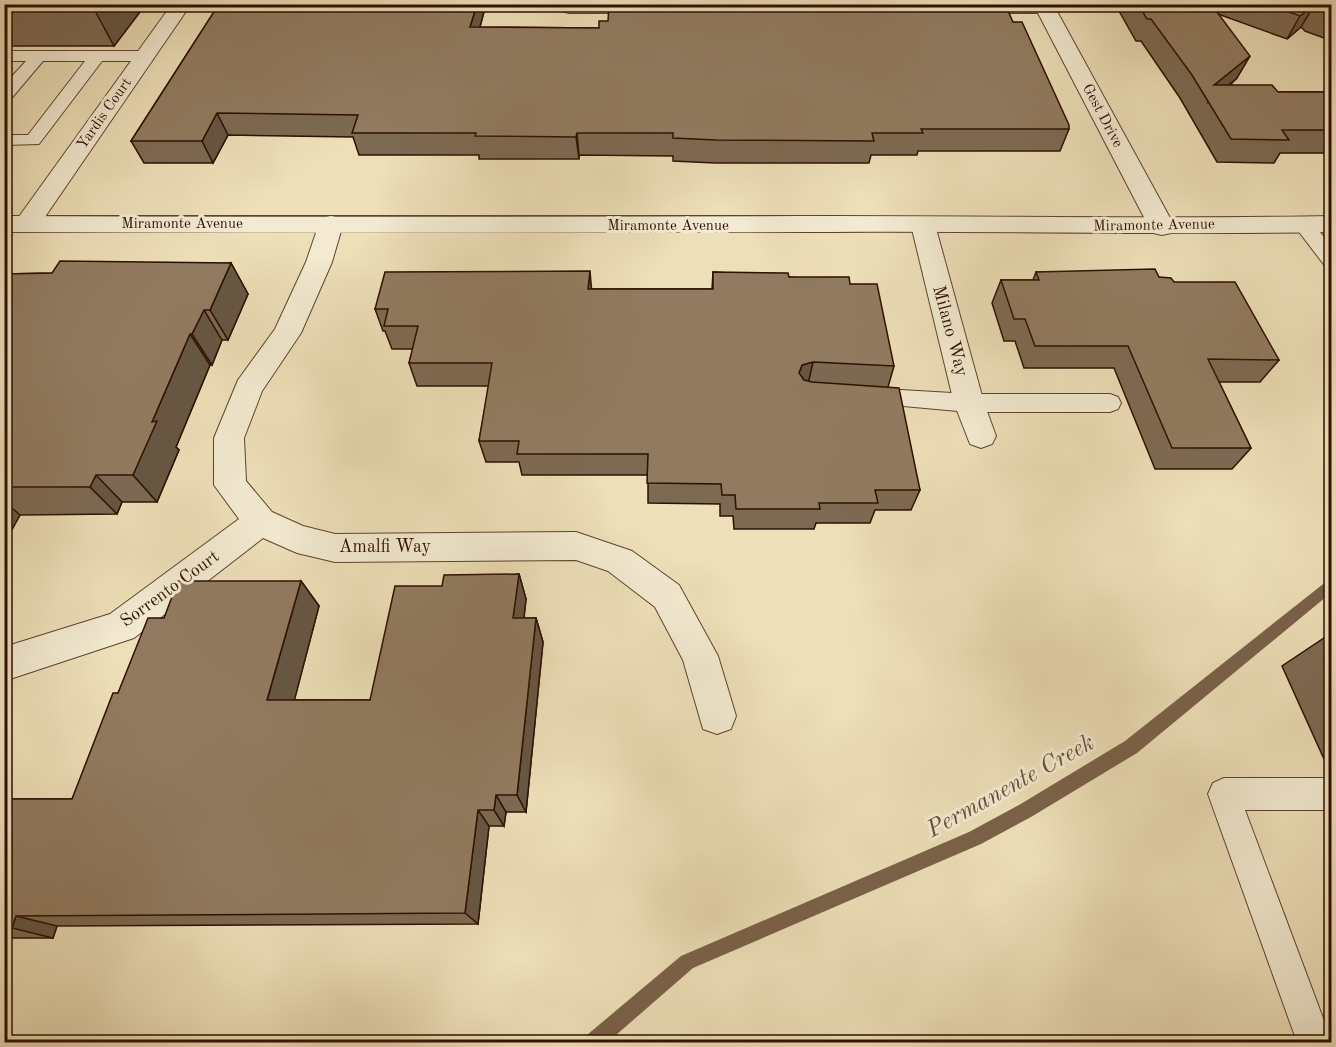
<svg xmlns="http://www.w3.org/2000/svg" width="1336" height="1047" font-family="'Old Standard TT',serif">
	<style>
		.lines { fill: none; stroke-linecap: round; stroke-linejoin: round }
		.stream { fill: #7a6149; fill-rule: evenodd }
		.service-casing { stroke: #5e432e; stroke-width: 2 }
		.minor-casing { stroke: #5e432e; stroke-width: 2 }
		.tertiary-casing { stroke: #5e432e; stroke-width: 2 }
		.service { fill: #f3ead1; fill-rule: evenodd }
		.minor { fill: #f3ead1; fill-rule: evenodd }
		.tertiary { fill: #f3ead1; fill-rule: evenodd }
		.wall { fill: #7d6a53; stroke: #2e0f00; stroke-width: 1.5 }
		.shaded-wall { fill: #665643; stroke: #2e0f00; stroke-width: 1.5 }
		.building { fill: #917b60; stroke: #2e0f00; stroke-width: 1.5 }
		.labels { text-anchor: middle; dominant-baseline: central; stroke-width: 6; stroke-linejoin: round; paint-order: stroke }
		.far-street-label { font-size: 15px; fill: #2e0f00; stroke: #f3ead1 }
		.street-label { font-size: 18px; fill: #2e0f00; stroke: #f3ead1 }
		.near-water-label { font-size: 24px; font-style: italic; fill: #674d36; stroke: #f3ead1 }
	</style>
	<rect width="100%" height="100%" fill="#eddfb8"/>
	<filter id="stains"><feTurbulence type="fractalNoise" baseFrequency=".00333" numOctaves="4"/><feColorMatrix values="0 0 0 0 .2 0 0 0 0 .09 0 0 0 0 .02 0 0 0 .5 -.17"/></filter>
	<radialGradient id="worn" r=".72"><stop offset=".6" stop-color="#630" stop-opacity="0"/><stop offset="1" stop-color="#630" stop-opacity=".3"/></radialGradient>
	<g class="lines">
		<path class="stream" d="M1332,577v15l-195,161 -106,64 -50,27 -288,124 -85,74h-23l2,-7 94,-79 288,-124 50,-27 106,-64z"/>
		<defs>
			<g id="service">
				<path d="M4,51h142l8,5 -8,5h-44l-63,83 -35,1v-10h24l57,-74h-42l-33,39 -6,1v-16l22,-24h-22z"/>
				<path d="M1303,218l7,2 22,27v20l-7,-1 -32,-42 3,-4z"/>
				<path d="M867,388l102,6h141l8,3 3,6 -3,6 -8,3h-141l-110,-10 -3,-6 3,-6z"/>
				<path d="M1224,778h108v32h-87l87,232h-35l-89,-248 5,-11z"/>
			</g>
			<g id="minor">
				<path d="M172,4h19l-155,226 -9,2 -9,-2 -3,-6 3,-6z"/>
				<path d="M561,4h100l2,3 -3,4 -7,2h-84l-7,-2 -3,-4z"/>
				<path d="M954,4h99l122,223 -4,6 -9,2 -9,-2 -4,-6 -111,-214h-76l-7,-2 -3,-4z"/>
				<path d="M331,216l9,2 3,6 -11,38 -31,71 -39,58 -18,47 2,43 26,31 31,14 32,8 241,-2 56,19 47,34 39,71 18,60 -5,13 -14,5 -14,-5 -20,-69 -28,-53 -47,-36 -32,-11 -241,2 -38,-9 -34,-15 -129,100 -130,43v-34l106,-33 129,-95 -25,-34v-47l24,-58 37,-51 31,-67 13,-38 3,-6z"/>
				<path d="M923,217l9,2 3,6 49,178 12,33 -4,8 -11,4 -11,-4 -16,-41 -43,-178 3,-6z"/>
			</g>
			<path id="tertiary" d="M4,216c276,1 552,1 827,0 167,0 334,3 501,0v16c-167,3 -334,-1 -501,0 -275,1 -551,1 -827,0z"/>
		</defs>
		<use href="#service" class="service-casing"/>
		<use href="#minor" class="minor-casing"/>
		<use href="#tertiary" class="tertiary-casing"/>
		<use href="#service" class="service"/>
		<use href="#minor" class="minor"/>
		<use href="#tertiary" class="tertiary"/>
	</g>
	<g class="wall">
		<path d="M4,4h142l-32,42h-110z"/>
		<path d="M219,4h267l-6,23 119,1 414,-6 56,107 -9,22h-142l-1,4h-46l-2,8h-154l-42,-2v-5l-94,-1v4h-100v-4h-120l-6,-18 -125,-2 -15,28h-69l-13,-22z"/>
		<path d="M1115,4h217v37l-27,-10 -4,-4 -14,12 -69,-25 19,64 -7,7 48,7h54v61h-52l-6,10 -57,-1 -37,-64 -39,-57h-5z"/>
		<path d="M231,263l17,31 -20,46h-6l-10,25h-2l-34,82 3,3 -22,52h-35l-5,12 -97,1 -16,29v-270l48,-1z"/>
		<path d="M713,272l76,5 61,7 44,82 -6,21 32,103 -9,20h-36l-5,13h-54l-2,6h-80l-1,-13h-13v-12l-72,-1v-28h-126l-3,-13h-33l-7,-21 10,-55h-72l-8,-23 4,-14h-21l-7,-18h-2l-8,-22 217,-20h120z"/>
		<path d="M1036,272l123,5 15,5 105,78 -19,22h-41l32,66 -19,21h-77l-41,-101h-90l-9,-27h-11l-12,-38 9,-23h32z"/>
		<path d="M519,574l7,25 -2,19h12l7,24 -17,170h-20l-2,14h-15l-11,98 -421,2 -4,12h-49v-139h68l46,-106 46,-75 137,-37 18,25 -25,94h76l72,-114z"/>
		<path d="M1324,638h8v121h-8l-42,-93z"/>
	</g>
	<g class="shaded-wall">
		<path d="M95,4h51l-32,42 -21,-39z"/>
		<path d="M477,4h9l-12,45 -4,-22z"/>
		<path d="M1315,4l-14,23 -14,12 13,-23z"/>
		<path d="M1250,56l-13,22 -29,24 6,-17z"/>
		<path d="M217,113l11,22 -15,28 -11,-22z"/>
		<path d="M577,133l2,22v4l-3,-22z"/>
		<path d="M231,263l17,31 -20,46 -18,-30z"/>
		<path d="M590,271l2,23 -4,-5z"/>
		<path d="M204,310l18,30 -10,25 -20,-31z"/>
		<path d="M190,334l20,31 -34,82 3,3 -22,52 -24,-27 19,-53z"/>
		<path d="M813,362l-5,22 -10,3 1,-14 3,-8z"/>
		<path d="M96,475l26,27 -5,12 -27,-27z"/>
		<path d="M4,501l16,14 -16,29z"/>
		<path d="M519,574l7,25 -5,43 -8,-24z"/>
		<path d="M301,581l18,25 -30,115 -22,-21z"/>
		<path d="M536,618l7,24 -17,170 -9,-17z"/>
		<path d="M496,795l10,17 -2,14 -10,-16z"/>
		<path d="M478,810l11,16 -11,98 -13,-11z"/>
		<path d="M16,916l41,10 -4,12 -41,-10z"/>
	</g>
	<g class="building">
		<path d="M4,4h91l-2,3h-89z"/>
		<path d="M219,4h258l-7,23 129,1v-7h9l1,-17h396l8,18h9l47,103v4h-148l2,4h-51l2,8 -158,-1 -43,-2v-5h-96l-1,4 -101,-1 1,-3h-124l6,-18 -141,-2 -15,28h-71z"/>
		<path d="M1138,4h73l39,52 -36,29h58l6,7h54v38h-50l7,10 -58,-1 -39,-64 -41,-56h-4z"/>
		<path d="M1266,4h49l-15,12z"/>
		<path d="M1315,4h17v9l-13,-5z"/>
		<path d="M60,261l171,2 -21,47h-6l-12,24h-2l-38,88 5,-1 -24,54h-37l-6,12h-86v-213l48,-1z"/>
		<path d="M1155,269l4,8 12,1 3,4h61l44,78 -71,-1 43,89h-79l-44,-102h-93l-10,-27h-11l-13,-39h38l-3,-8z"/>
		<path d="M590,271l-2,18h125v-17l75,1 1,4h60l1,7h27l17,82 -81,-4 -11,3 -3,8 5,7 8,2 87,6 21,102h-45l3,13h-59l1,6h-84l-1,-14h-13l-1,-11 -74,-1 1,-29h-131l2,-13h-40l13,-78h-83l9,-37h-34l4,-17h-13l10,-37z"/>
		<path d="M519,574l-6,44h23l-19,177h-21l-2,15h-16l-13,103 -449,3 -4,12h-8v-129h68l41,-106h5l30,-75h16l14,-37h123l-34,119h103l25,-114h47l2,-11z"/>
		<path d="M1324,638h8v16z"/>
	</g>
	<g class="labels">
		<g class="far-street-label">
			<text transform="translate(105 114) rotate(-55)">Yardis Court</text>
			<text transform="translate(1102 116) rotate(62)">Gest Drive</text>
			<text x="182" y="224">Miramonte Avenue</text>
			<text x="668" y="226">Miramonte Avenue</text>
			<text transform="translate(1154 226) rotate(-1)">Miramonte Avenue</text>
		</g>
		<g class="street-label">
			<text transform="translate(950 331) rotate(75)">Milano Way</text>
			<text x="385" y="547">Amalfi Way</text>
			<text transform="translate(170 589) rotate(-36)">Sorrento Court</text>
		</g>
		<g class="near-water-label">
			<text transform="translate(1011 787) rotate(-29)">Permanente Creek</text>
		</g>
	</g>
	<rect width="1336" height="1047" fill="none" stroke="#eddfb8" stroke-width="24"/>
	<rect x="6" y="6" width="1324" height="1035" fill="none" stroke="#2e0f00" stroke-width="3"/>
	<rect x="12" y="12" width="1312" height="1023" fill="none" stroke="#2e0f00" stroke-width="1.5"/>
	<rect width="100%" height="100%" filter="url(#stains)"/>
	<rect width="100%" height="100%" fill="url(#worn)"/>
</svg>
